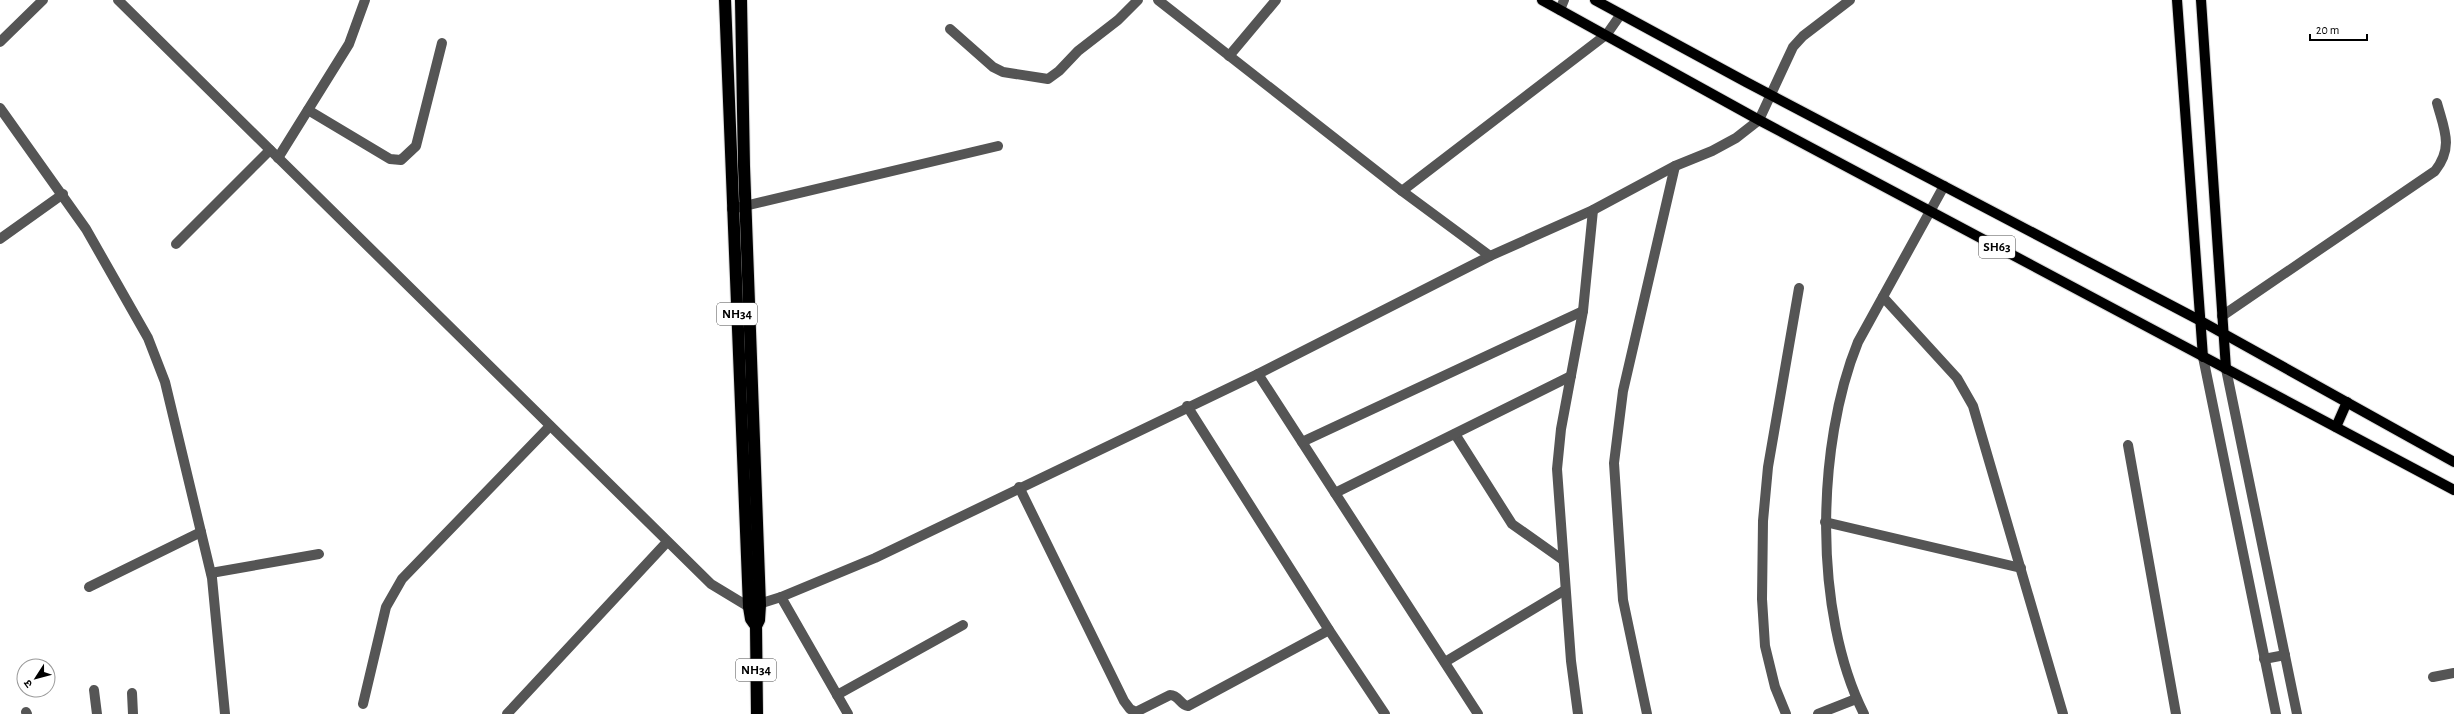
<svg xmlns="http://www.w3.org/2000/svg" width="2454" height="714" font-family="'Alegreya Sans','Noto Sans Devanagari',sans-serif">
	<style>
		.lines { fill: none; stroke-linecap: round; stroke-linejoin: round }
		.major-casing { stroke: #dbdbdb; stroke-width: 12 }
		.highway-casing { stroke: #dbdbdb; stroke-width: 14 }
		.minor { stroke: #555; stroke-width: 10 }
		.major { stroke: #000; stroke-width: 10 }
		.highway { stroke: #000; stroke-width: 12 }
		.labels { text-anchor: middle; dominant-baseline: central; stroke-width: 3.5; stroke-linejoin: round; paint-order: stroke }
		.shield { fill: #fff; stroke: #4c4c4c; stroke-width: 1 }
		.shield-label { font-size: 13px; font-weight: bold; fill: #000 }
	</style>
	<rect width="100%" height="100%" fill="#fff"/>
	<g class="lines">
		<defs>
			<g id="major">
				<path d="M1542,0l217,120 695,370"/>
				<path d="M1595,0l151,82 453,238 255,142"/>
				<path d="M2177,0l26,357"/>
				<path d="M2201,0l25,369"/>
				<path d="M2336,427l11,-25"/>
			</g>
			<g id="highway">
				<path d="M725,0l24,607 2,12 5,7"/>
				<path d="M741,0l3,166 16,439 -1,15 -3,6 1,88"/>
			</g>
		</defs>
		<use href="#major" class="major-casing"/>
		<use href="#highway" class="highway-casing"/>
		<g class="minor">
			<path d="M118,0l593,584 38,23 32,-10 94,-39 383,-184 232,-118 103,-46 82,-44 37,-15 24,-13 23,-18 34,-73 10,-11 47,-36"/>
			<path d="M1158,0l244,191 88,65"/>
			<path d="M1560,10l4,-10"/>
			<path d="M950,29l43,38 10,5 45,7 11,-8 19,-20 40,-31 20,-20"/>
			<path d="M0,42l43,-42"/>
			<path d="M1229,56l47,-56"/>
			<path d="M0,108l86,121 62,109 17,44 47,196 13,136"/>
			<path d="M308,110l82,49 11,1 15,-14 26,-103"/>
			<path d="M278,158l71,-114 16,-44"/>
			<path d="M1402,191l205,-157 14,-20"/>
			<path d="M732,209l266,-63"/>
			<path d="M0,239l63,-45"/>
			<path d="M176,244l94,-94"/>
			<path d="M1883,297l74,81 16,28 90,308"/>
			<path d="M2222,316l213,-145c19,-24 9,-42 2,-68"/>
			<path d="M2203,357l73,357"/>
			<path d="M2226,369l71,345"/>
			<path d="M1258,374l220,340"/>
			<path d="M1187,406l142,224 56,84"/>
			<path d="M1455,434l57,90 51,36"/>
			<path d="M1302,442l281,-131"/>
			<path d="M2128,445l48,269"/>
			<path d="M1019,487l105,214 6,8 6,3 34,-17c9,0 10,10 18,11l141,-76"/>
			<path d="M1335,493l236,-117"/>
			<path d="M1825,522l196,46"/>
			<path d="M211,573l108,-19"/>
			<path d="M89,587l112,-55"/>
			<path d="M781,597l67,117"/>
			<path d="M2264,659l21,-4"/>
			<path d="M1445,662l120,-72"/>
			<path d="M2433,677l21,-4"/>
			<path d="M94,690l3,24"/>
			<path d="M132,693l1,21"/>
			<path d="M837,695l126,-70"/>
			<path d="M363,704l23,-97 16,-28 148,-153"/>
			<path d="M26,712l1,2"/>
			<path d="M507,714l160,-172"/>
			<path d="M1578,714l-7,-53 -14,-192 4,-40 22,-118 10,-101"/>
			<path d="M1647,714l-24,-114 -9,-137 9,-72 52,-225"/>
			<path d="M1786,714l-11,-27 -10,-41 -3,-47 1,-78 5,-54 31,-179"/>
			<path d="M1818,714l38,-15"/>
			<path d="M1864,714c-51,-101 -48,-269 -6,-372l86,-156"/>
		</g>
		<use href="#major" class="major"/>
		<use href="#highway" class="highway"/>
	</g>
	<g class="labels">
		<g class="shield">
			<rect x="1979" y="236" width="36" height="22" rx="3"/>
			<rect x="717" y="303" width="40" height="22" rx="3"/>
			<rect x="736" y="659" width="40" height="22" rx="3"/>
		</g>
		<g class="shield-label">
			<text x="1997" y="247">SH63</text>
			<text x="737" y="314">NH34</text>
			<text x="756" y="670">NH34</text>
		</g>
	</g>
	<g transform="translate(36 678) rotate(234)"><circle r="19" fill="#ffffff" stroke="#999999"/>
	<path d="M0-3L7 15L0 10L-7 15Z" fill="#000000"/>
	<text y="-6" font-size="11" font-weight="bold" text-anchor="middle" fill="#000000">उ</text>
	</g>
	<path d="M2310 34v6h57v-6" fill="none" stroke="#000000" stroke-width="2"/>
	<text x="2316" y="34" font-size="12" fill="#000000" stroke="#ffffff" stroke-width="3" paint-order="stroke">20 m</text>
</svg>
